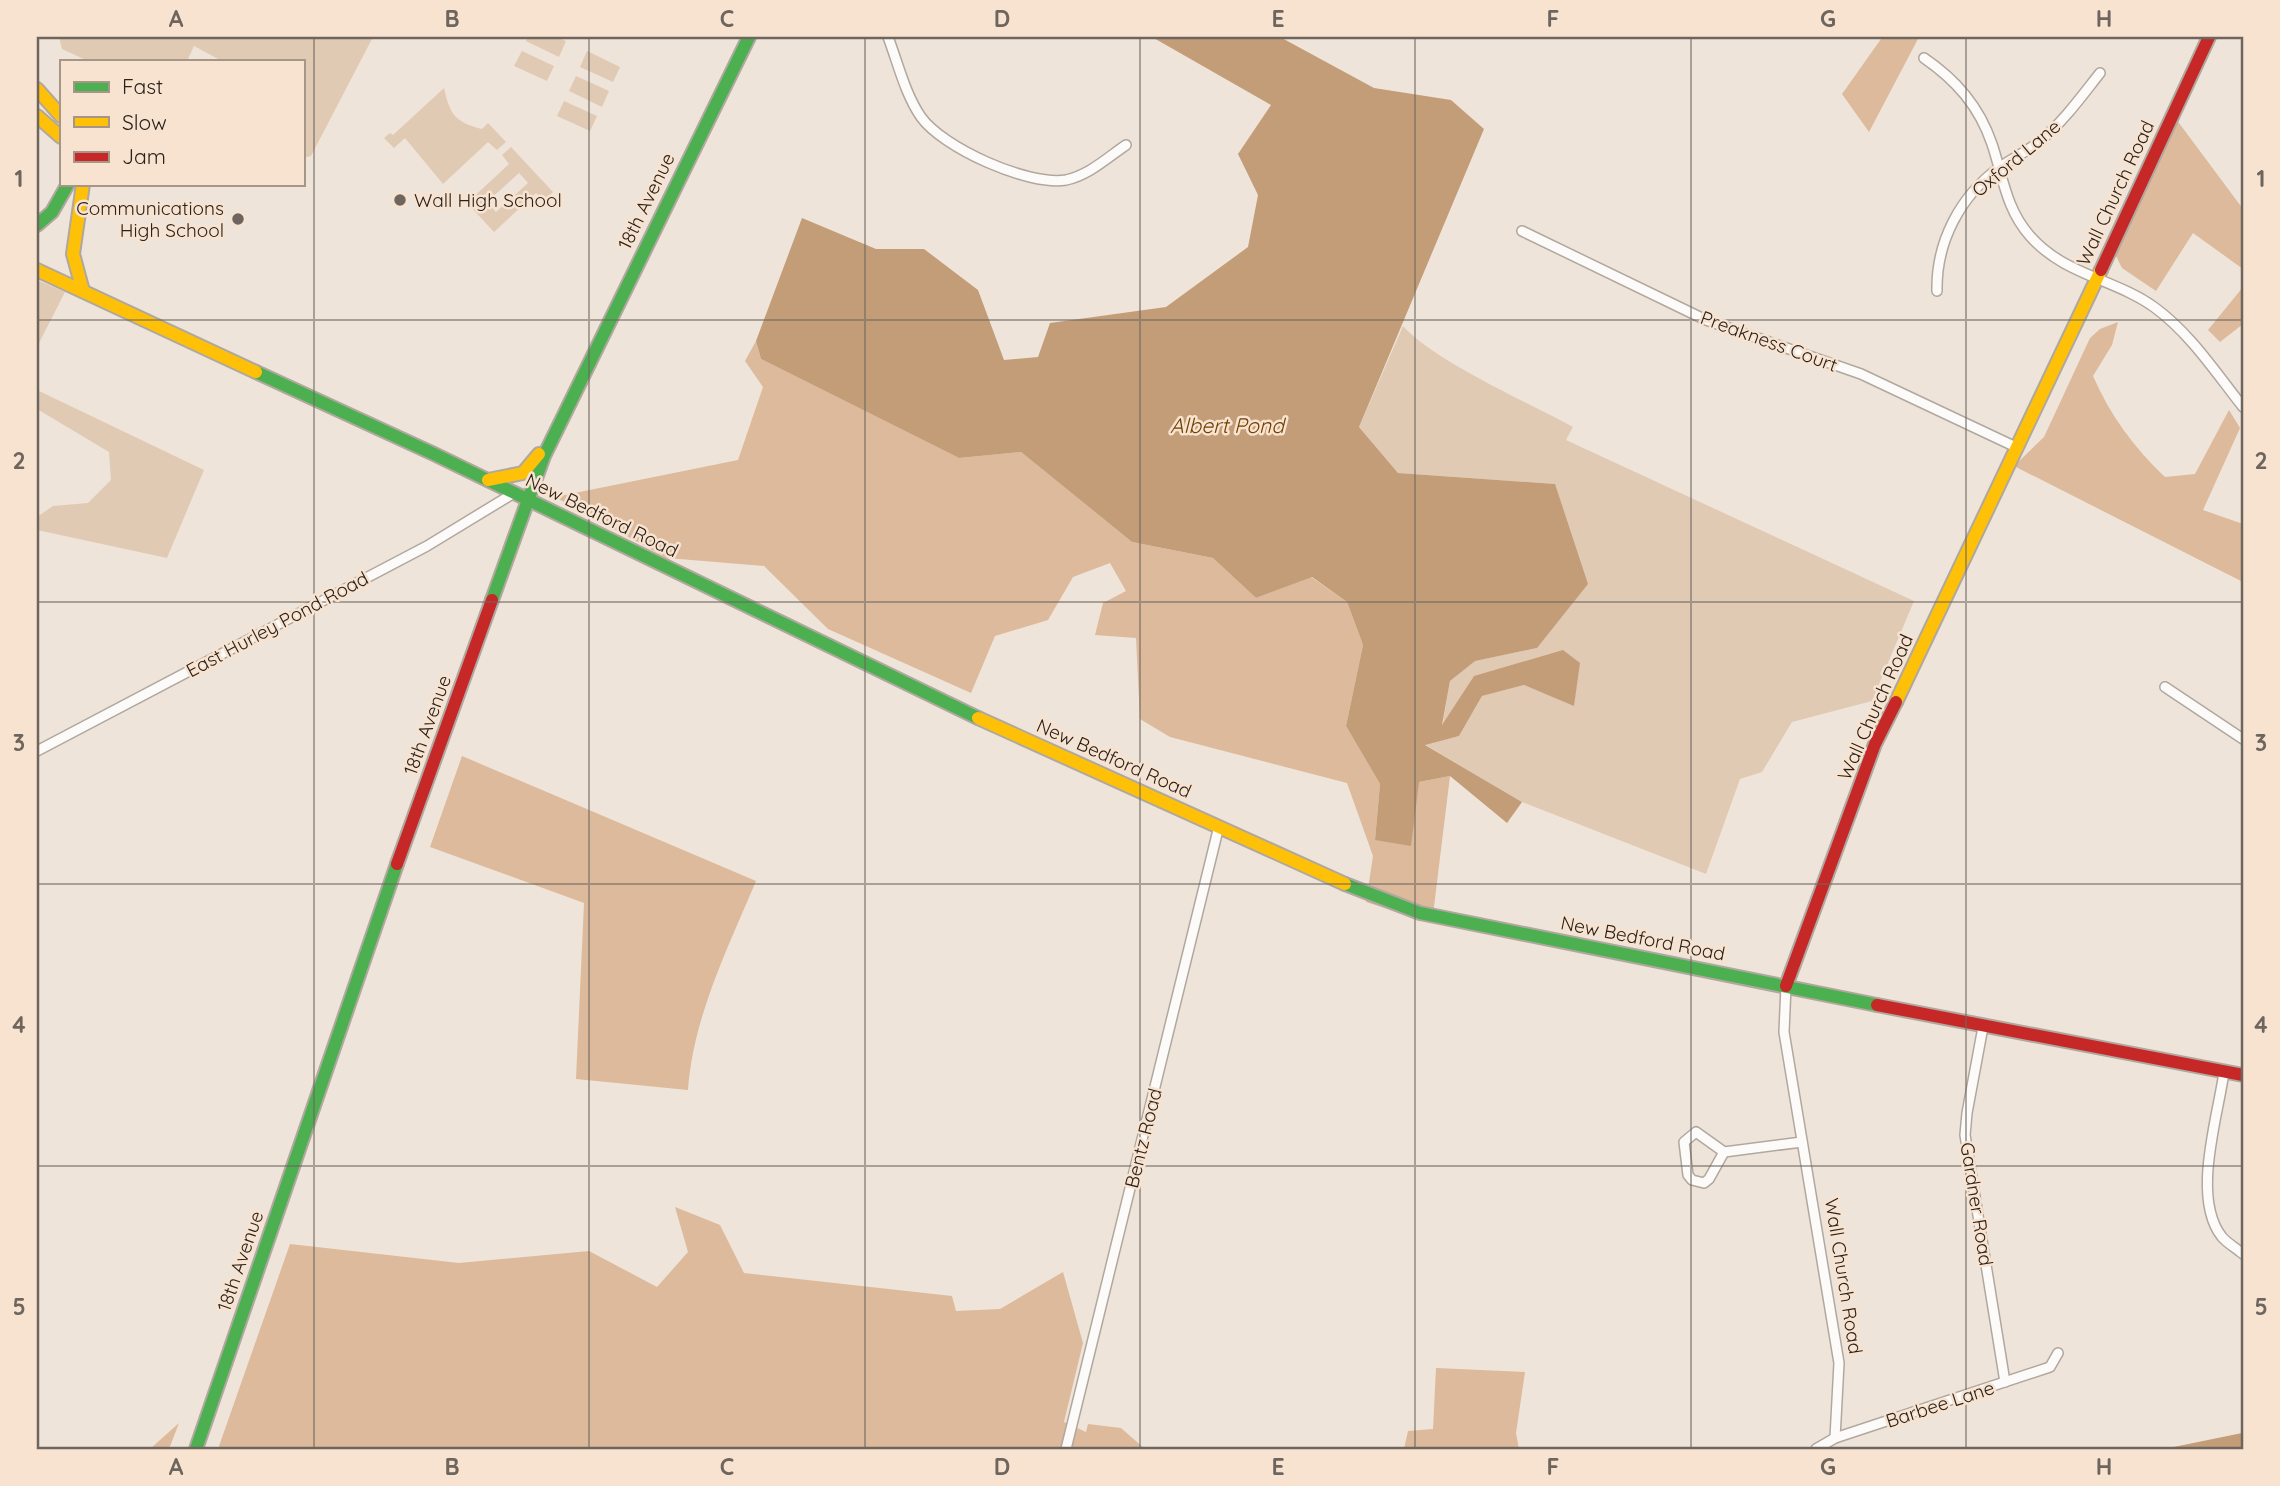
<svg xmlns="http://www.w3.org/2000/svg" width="2280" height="1486" font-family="Quicksand,sans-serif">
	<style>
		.green { fill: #e1cab4; fill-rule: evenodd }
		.forest { fill: #dcba9b }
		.water { fill: #c39d78 }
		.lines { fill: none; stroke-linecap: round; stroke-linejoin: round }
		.street-casing { stroke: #b0a89f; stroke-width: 12 }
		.fast-casing { stroke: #b0a89f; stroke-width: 16 }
		.slow-casing { stroke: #b0a89f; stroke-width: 16 }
		.jam-casing { stroke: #b0a89f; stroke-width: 16 }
		.street { stroke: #fdfbf9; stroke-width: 9 }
		.fast { stroke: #4caf50; stroke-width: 12 }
		.slow { stroke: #ffc107; stroke-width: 12 }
		.jam { stroke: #c62828; stroke-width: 12 }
		.grid { fill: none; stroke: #6e665e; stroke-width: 2; stroke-opacity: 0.55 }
		.poi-dot { fill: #6e665e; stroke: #f8e3d0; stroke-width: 2.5 }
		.labels { text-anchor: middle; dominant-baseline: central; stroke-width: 5; stroke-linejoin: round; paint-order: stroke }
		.street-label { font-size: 19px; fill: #29221b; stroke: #f8e3d0 }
		.poi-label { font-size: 19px; fill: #29221b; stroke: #f8e3d0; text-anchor: start }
		.water-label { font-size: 21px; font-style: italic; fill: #704000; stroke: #f8e3d0 }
		.neatline { fill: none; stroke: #6e665e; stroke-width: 2.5 }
		.grid-label { font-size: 23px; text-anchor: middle; font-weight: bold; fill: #6e665e }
	</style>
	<rect width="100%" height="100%" fill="#efe4d9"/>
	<g class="green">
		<path d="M59,37h314l-62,119 -8,2v-97h-81l-28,-15 -7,15h-99l-26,-12z"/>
		<path d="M528,37h28l10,4 -7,16 -33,-16z"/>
		<path d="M522,51l32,15 -7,15 -33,-15z"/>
		<path d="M587,51l33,16 -7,15 -33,-15z"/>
		<path d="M576,76l33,15 -7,16 -33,-16z"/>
		<path d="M444,88c6,27 11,34 38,41l6,-6 18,19 -9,8 -9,-8 -45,42 -38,-46 -11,10 -10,-10 6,-5 3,2z"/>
		<path d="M564,101l33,15 -7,15 -33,-15z"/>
		<path d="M511,147l42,45 -9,9 -8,-8 -42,39 -27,-29 42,-39 -7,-9zM519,173l9,10 -32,29 -9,-10z"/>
		<path d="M37,280l28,12 -28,55z"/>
		<path d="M1403,326c31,35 126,77 170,101l-7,13 348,161 -42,100 -80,21 -30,50 -22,7 -34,95 -184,-72 -98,-58 35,-8 23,-40 42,-11 50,20 5,-42 -105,13 -32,52 8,-47 24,-20 63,-13 18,-164 -157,-11 -39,-46z"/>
		<path d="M37,390l167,80 -37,88 -130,-28v-13l16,-11 35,-3 23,-23 -2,-28 -72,-43z"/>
	</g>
	<g class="forest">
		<path d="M1877,37h42l-50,95 -27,-38 39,-55z"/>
		<path d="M2176,119l67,90v60l-50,-36 -37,58 -34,-23 -7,-14z"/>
		<path d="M2243,287v37l-23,18 -12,-12z"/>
		<path d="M2118,322l-6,23 -19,31c17,39 41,72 72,101l30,-3 34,-64 11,18 -37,82 40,14v58l-229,-116 30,-29 46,-99 10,-9z"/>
		<path d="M756,341l5,18 198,99 62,-6 111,90 81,16 43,40 55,-21 36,25 16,43 -17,81 34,58 -5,55 44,-57 31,-6 -18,147 -66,-21 7,-46 -26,-73 -177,-46 -30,-18 -4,-81 -41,-3 8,-32 23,-12 -16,-28 -37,14 -25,43 -53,16 -24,57 -143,-64 -64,-63 -97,-8 -112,-61 183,-37 25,-73 -18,-26z"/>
		<path d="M462,756l294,125c-28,67 -63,136 -68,209l-112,-11 8,-176 -154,-56z"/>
		<path d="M675,1207l45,18 24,48 208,23 4,15 44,-2 63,-37 20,71 -19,79 22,10 2,-8 33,4 24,21h-927l72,-205 169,19 130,-12 68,36 31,-35z"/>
		<path d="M1436,1368l89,4 -9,61 3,16h-115l4,-18 25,-2z"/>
		<path d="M179,1423l-10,26h-19z"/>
	</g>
	<g class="water">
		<path d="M1152,37h128l94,51 77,12 33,29 -125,298 39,46 157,11 33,100 -51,64 -62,13 -25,20 -8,44 32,-49 89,-26 17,13 -6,43 -50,-21 -42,11 -23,40 -34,9 97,57 -15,21 -57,-47 -31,6 -8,64 -36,-6 5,-56 -34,-58 17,-81 -16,-43 -35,-25 -56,21 -43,-40 -81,-16 -111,-90 -62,6 -198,-99 -5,-18 46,-123 74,31h48l54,41 26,70 34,-3 12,-34 116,-16 82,-60 10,-52 -20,-41 33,-49z"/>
		<path d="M2242,1433l1,16h-79z"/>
	</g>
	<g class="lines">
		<defs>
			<g id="street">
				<path d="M888,37c10,26 17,57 33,80 22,31 107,69 145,63 23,-5 41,-22 60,-35"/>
				<path d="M1924,58c32,22 55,48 68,86 11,33 14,65 38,92 34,39 85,43 124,71 36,26 62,66 89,100"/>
				<path d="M1522,231l184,89 155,54 157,74"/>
				<path d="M1937,291c-1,-49 23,-95 63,-124 13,-9 28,-16 40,-26 24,-20 41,-44 60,-68"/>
				<path d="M2165,687l78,52"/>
				<path d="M37,751l390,-205 87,-53"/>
				<path d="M1786,986l-2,46 55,331 -4,75"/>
				<path d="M1983,1027l-16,86 -2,22 40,247"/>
				<path d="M2224,1072c-6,45 -33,126 -2,165 5,6 14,11 21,17"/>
				<path d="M1696,1132l28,20 -15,27 -5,4 -12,-3 -4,-5 -4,-33z"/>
				<path d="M1724,1152l78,-10"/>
				<path d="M1066,1449l153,-623"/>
				<path d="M1816,1449l19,-11 215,-71 8,-14"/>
			</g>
			<g id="fast">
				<path d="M37,225l15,-13 16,-28"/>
				<path d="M256,372l178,82 544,264"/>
				<path d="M492,600l52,-144 205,-419"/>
				<path d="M1345,884l75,29 457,92"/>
				<path d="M196,1449l201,-585"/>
			</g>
			<g id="slow">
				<path d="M37,89l24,27"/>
				<path d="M37,116l24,21"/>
				<path d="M83,184l-10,70 10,37"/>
				<path d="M37,270l219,102"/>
				<path d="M488,480l35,-7 16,-19"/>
				<path d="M1896,702l205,-432"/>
				<path d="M978,718l367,166"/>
			</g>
			<g id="jam">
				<path d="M2101,270l108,-233"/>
				<path d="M397,864l95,-264"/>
				<path d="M1786,986l89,-242 21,-42"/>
				<path d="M1877,1005l366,70"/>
			</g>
		</defs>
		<use href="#street" class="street-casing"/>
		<use href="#fast" class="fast-casing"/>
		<use href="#slow" class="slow-casing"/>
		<use href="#jam" class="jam-casing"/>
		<use href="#street" class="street"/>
		<use href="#fast" class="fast"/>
		<use href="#slow" class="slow"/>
		<use href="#jam" class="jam"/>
	</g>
	<path class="grid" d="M314,37v1412M589,37v1412M865,37v1412M1140,37v1412M1415,37v1412M1691,37v1412M1966,37v1412M37,320h2206M37,602h2206M37,884h2206M37,1166h2206"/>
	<g class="poi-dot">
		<circle cx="400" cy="200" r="7"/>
		<circle cx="238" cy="219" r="7"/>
	</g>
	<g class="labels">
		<g class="street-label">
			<text transform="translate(2016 158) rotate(-40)">Oxford Lane</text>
			<text transform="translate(2115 193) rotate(-65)">Wall Church Road</text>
			<text transform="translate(646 201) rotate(-64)">18th Avenue</text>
			<text transform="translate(1769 341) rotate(20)">Preakness Court</text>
			<text transform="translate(602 515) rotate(26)">New Bedford Road</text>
			<text transform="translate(277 624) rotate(-28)">East Hurley Pond Road</text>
			<text transform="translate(1875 707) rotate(-66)">Wall Church Road</text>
			<text transform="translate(427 725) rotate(-70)">18th Avenue</text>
			<text transform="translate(1114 758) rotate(24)">New Bedford Road</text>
			<text transform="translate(1643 938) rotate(11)">New Bedford Road</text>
			<text transform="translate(1143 1138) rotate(-76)">Bentz Road</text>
			<text transform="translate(1977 1204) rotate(81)">Gardner Road</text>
			<text transform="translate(240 1261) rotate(-71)">18th Avenue</text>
			<text transform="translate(1844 1276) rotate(81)">Wall Church Road</text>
			<text transform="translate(1940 1404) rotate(-18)">Barbee Lane</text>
		</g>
		<g class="poi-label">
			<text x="414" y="200">Wall High School</text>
			<text x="224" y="208" text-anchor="end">Communications<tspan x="224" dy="22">High School</tspan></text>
		</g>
		<g class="water-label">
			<text x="1227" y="425">Albert Pond</text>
		</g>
	</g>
	<rect width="2280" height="1486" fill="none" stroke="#f8e3d0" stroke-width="77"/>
	<rect x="60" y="60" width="245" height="126" fill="#f8e3d0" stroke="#a59688" stroke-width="2"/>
	<rect x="74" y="82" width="35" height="10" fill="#4caf50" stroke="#a59688" stroke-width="2"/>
	<text x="122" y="94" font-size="21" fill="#29221b">Fast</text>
	<rect x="74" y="117" width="35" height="10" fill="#ffc107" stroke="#a59688" stroke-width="2"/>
	<text x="122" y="130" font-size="21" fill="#29221b">Slow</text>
	<rect x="74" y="152" width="35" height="10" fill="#c62828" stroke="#a59688" stroke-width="2"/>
	<text x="122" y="164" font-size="21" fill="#29221b">Jam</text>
	<rect x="38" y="38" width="2204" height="1410" class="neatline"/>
	<g class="grid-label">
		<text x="176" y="27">A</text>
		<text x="452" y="27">B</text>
		<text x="727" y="27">C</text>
		<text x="1002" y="27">D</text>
		<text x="1278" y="27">E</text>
		<text x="1553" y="27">F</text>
		<text x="1828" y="27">G</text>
		<text x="2104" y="27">H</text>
		<text x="19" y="187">1</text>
		<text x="2261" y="187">1</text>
		<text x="19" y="469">2</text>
		<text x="2261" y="469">2</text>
		<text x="19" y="751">3</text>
		<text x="2261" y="751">3</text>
		<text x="19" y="1033">4</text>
		<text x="2261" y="1033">4</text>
		<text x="19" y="1315">5</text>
		<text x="2261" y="1315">5</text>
		<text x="176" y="1475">A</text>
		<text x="452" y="1475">B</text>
		<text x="727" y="1475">C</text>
		<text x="1002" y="1475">D</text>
		<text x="1278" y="1475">E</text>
		<text x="1553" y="1475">F</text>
		<text x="1828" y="1475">G</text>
		<text x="2104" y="1475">H</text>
	</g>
</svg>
